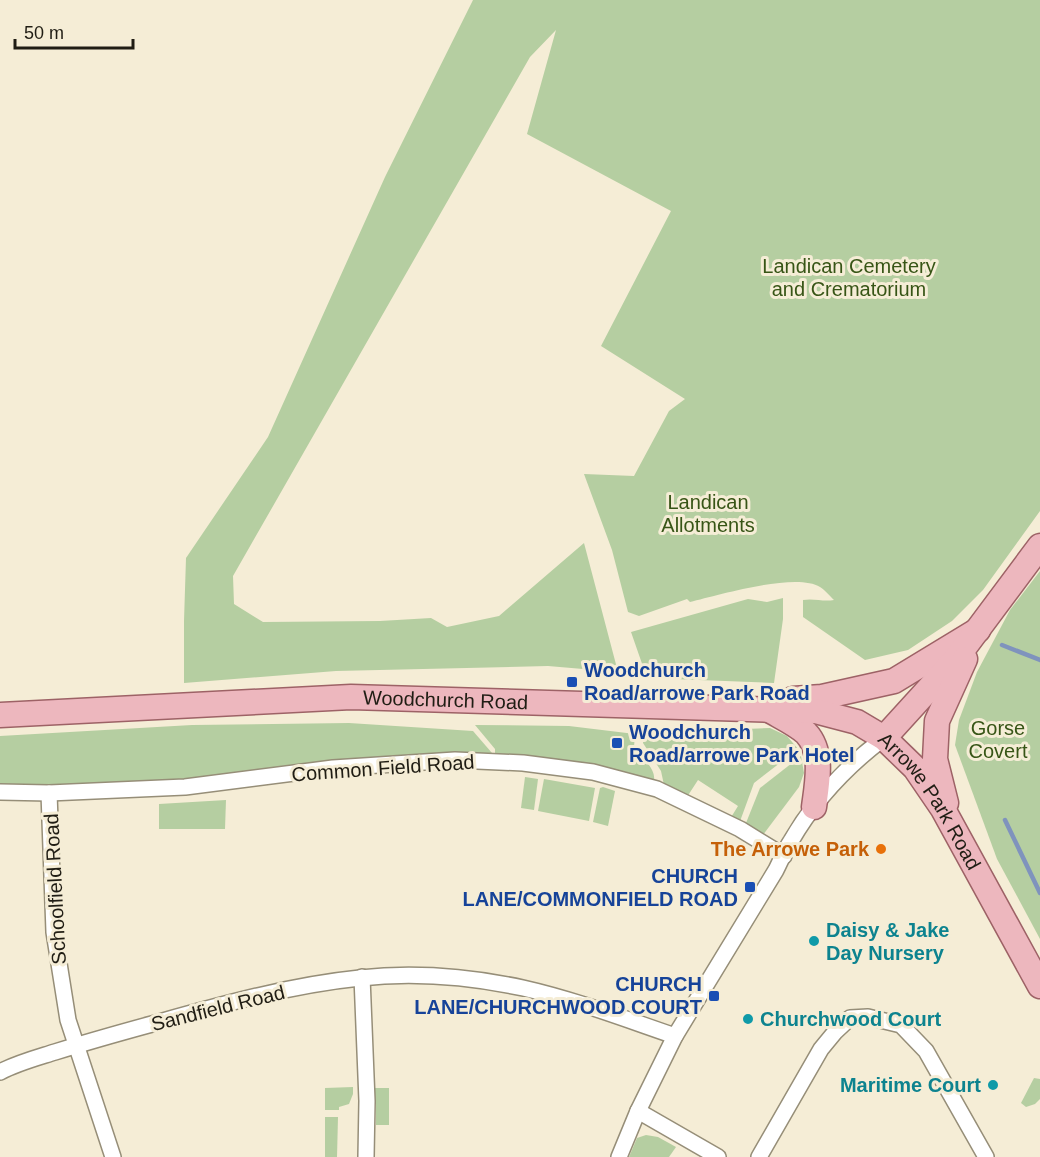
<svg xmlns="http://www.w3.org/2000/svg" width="1040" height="1157" font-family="Helvetica,sans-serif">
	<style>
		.green { fill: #b5cea1 }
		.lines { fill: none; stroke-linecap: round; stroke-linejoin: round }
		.stream { stroke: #7f93bd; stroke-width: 4.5 }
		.street-casing { stroke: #968e78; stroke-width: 18 }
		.primary-casing { stroke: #9d6266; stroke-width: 27 }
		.street { stroke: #fff; stroke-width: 15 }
		.primary { stroke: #edb7be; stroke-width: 24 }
		.transit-dot { fill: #1a4fb4; stroke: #f5edd6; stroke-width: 2 }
		.food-dot { fill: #e8710a; stroke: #f5edd6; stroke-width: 2 }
		.culture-dot { fill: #0f9aa8; stroke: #f5edd6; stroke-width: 2 }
		.labels { text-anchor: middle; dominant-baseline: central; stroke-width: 6; stroke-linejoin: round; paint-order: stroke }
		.park-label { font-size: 20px; fill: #375516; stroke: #f5edd6 }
		.transit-label { font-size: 20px; font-weight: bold; fill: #164399; stroke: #f5edd6; text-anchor: start }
		.street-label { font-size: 20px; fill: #201d14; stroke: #f5edd6 }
		.food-label { font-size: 20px; font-weight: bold; fill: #c56008; stroke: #f5edd6; text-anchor: end }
		.culture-label { font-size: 20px; font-weight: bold; fill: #0d838f; stroke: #f5edd6; text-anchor: start }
	</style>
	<rect width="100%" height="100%" fill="#f5edd6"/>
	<g class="green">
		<path d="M473,0h567v511l-57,79 -31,31 -44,29 -43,10 -62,-43v-17c11,-2 20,2 31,0 -4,-4 -9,-10 -14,-13 -24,-15 -101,8 -130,15l-3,-3 -48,17 -11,-4 -16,-62 -28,-76 50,2 35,-65 16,-12 -84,-53 70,-135 -144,-77 29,-104 -26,27 -297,519 1,28 29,18 117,-1 51,-3 16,9 52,-11 85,-73 34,129 -70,-6 -212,5 -152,12v-62l2,-63 82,-121 117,-260z"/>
		<path d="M1040,571v368l-43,-80 -42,-114 4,-25 18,-48 33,-62z"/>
		<path d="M783,598v21l-9,64 -127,-5 -16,-46 117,-33 19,3z"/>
		<path d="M349,723l124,8 19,22v6l-302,22 -190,7v-52l192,-11z"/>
		<path d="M475,725l94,1 66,8 -1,13c8,11 22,21 20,34 -52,-16 -105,-21 -159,-26v-6z"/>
		<path d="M770,728l17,8 11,13 -44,34 -15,41 -9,-5 8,-13 -40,-26 -11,17 -23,-12 -3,-14 -18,-28 1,-9 24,1 29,-4z"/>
		<path d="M801,756l3,17 -5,14 -39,52 -16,-11 16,-40z"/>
		<path d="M525,777l13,2 -4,31 -13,-2z"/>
		<path d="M544,779l51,9 -6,33 -51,-10z"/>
		<path d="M603,787l12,4 -7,35 -15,-4 7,-34z"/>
		<path d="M226,800l-1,29h-66v-25z"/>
		<path d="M1034,1078l6,1v20l-5,5 -9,3 -5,-4z"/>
		<path d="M353,1087v7l-4,10 -10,3v3h-14v-22z"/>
		<path d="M362,1088h27v37h-13v-21h-14z"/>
		<path d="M325,1117h13l-1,40h-12z"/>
		<path d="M646,1135l12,2 18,10 -7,10h-40l8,-19z"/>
	</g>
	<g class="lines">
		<g class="stream">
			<path d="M1002,645l38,15"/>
			<path d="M1005,820l35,73"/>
		</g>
		<defs>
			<g id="street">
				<path d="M0,792l49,1 136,-6 148,-19 122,-8 68,3 70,9 64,17 83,40 44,27"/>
				<path d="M49,793l5,139 14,88 45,137"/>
				<path d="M362,977l5,124 -1,56"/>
				<path d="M0,1072c17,-9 36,-14 55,-20 32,-10 64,-19 97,-28 68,-19 138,-39 208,-46 54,-6 111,-1 163,10 53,12 102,31 152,48"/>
				<path d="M638,1111l80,46"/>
				<path d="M619,1157l19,-46 37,-75 101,-166c5,-10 9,-20 15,-29 23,-40 56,-75 93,-103"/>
				<path d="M759,1157l62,-108 14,-17 15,-14 18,-1 33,8 25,26 60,106"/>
			</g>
			<g id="primary">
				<path d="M793,699l29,-2 72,-16 84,-51"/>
				<path d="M769,710c12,7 27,14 37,23 18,19 11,51 8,74"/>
				<path id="s1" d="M0,715l351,-18 464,14 42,11 27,16 31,30 28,41 97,177"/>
				<path d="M884,738l71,-78 85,-114"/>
				<path d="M946,803l-11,-44 2,-38 28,-62"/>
			</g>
		</defs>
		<use href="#street" class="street-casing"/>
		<use href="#primary" class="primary-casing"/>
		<use href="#street" class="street"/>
		<use href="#primary" class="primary"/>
	</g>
	<g class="transit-dot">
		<rect x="566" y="676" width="12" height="12" rx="3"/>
		<rect x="611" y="737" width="12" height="12" rx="3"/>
		<rect x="744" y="881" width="12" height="12" rx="3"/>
		<rect x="708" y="990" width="12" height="12" rx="3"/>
	</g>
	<circle class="food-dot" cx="881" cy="849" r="6"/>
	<g class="culture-dot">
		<circle cx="814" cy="941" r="6"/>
		<circle cx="748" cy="1019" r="6"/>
		<circle cx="993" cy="1085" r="6"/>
	</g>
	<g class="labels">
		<g class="park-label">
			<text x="849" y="266">Landican Cemetery<tspan x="849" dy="23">and Crematorium</tspan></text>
			<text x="708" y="502">Landican<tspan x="708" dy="23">Allotments</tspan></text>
			<text x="998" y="728">Gorse<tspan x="998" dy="23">Covert</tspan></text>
		</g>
		<g class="transit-label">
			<text x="584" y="670">Woodchurch<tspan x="584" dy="23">Road/arrowe Park Road</tspan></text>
			<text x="629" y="732">Woodchurch<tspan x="629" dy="23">Road/arrowe Park Hotel</tspan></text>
			<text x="738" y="876" text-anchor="end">CHURCH<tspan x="738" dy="23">LANE/COMMONFIELD ROAD</tspan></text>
			<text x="702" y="984" text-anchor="end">CHURCH<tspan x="702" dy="23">LANE/CHURCHWOOD COURT</tspan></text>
		</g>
		<g class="street-label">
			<text stroke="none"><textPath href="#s1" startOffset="446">Woodchurch Road</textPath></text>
			<text transform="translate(383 768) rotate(-4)">Common Field Road</text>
			<text stroke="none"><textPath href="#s1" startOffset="969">Arrowe Park Road</textPath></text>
			<text transform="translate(55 889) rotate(-93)">Schoolfield Road</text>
			<text transform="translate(218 1008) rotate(-14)">Sandfield Road</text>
		</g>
		<g class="food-label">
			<text x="869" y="849">The Arrowe Park</text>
		</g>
		<g class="culture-label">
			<text x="826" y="930">Daisy &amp; Jake<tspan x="826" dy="23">Day Nursery</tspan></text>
			<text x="760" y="1019">Churchwood Court</text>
			<text x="981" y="1085" text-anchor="end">Maritime Court</text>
		</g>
	</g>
	<path d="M15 39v9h118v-9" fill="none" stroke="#201d14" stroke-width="3"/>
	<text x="24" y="39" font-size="18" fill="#201d14" stroke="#f5edd6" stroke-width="4.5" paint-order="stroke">50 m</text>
</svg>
